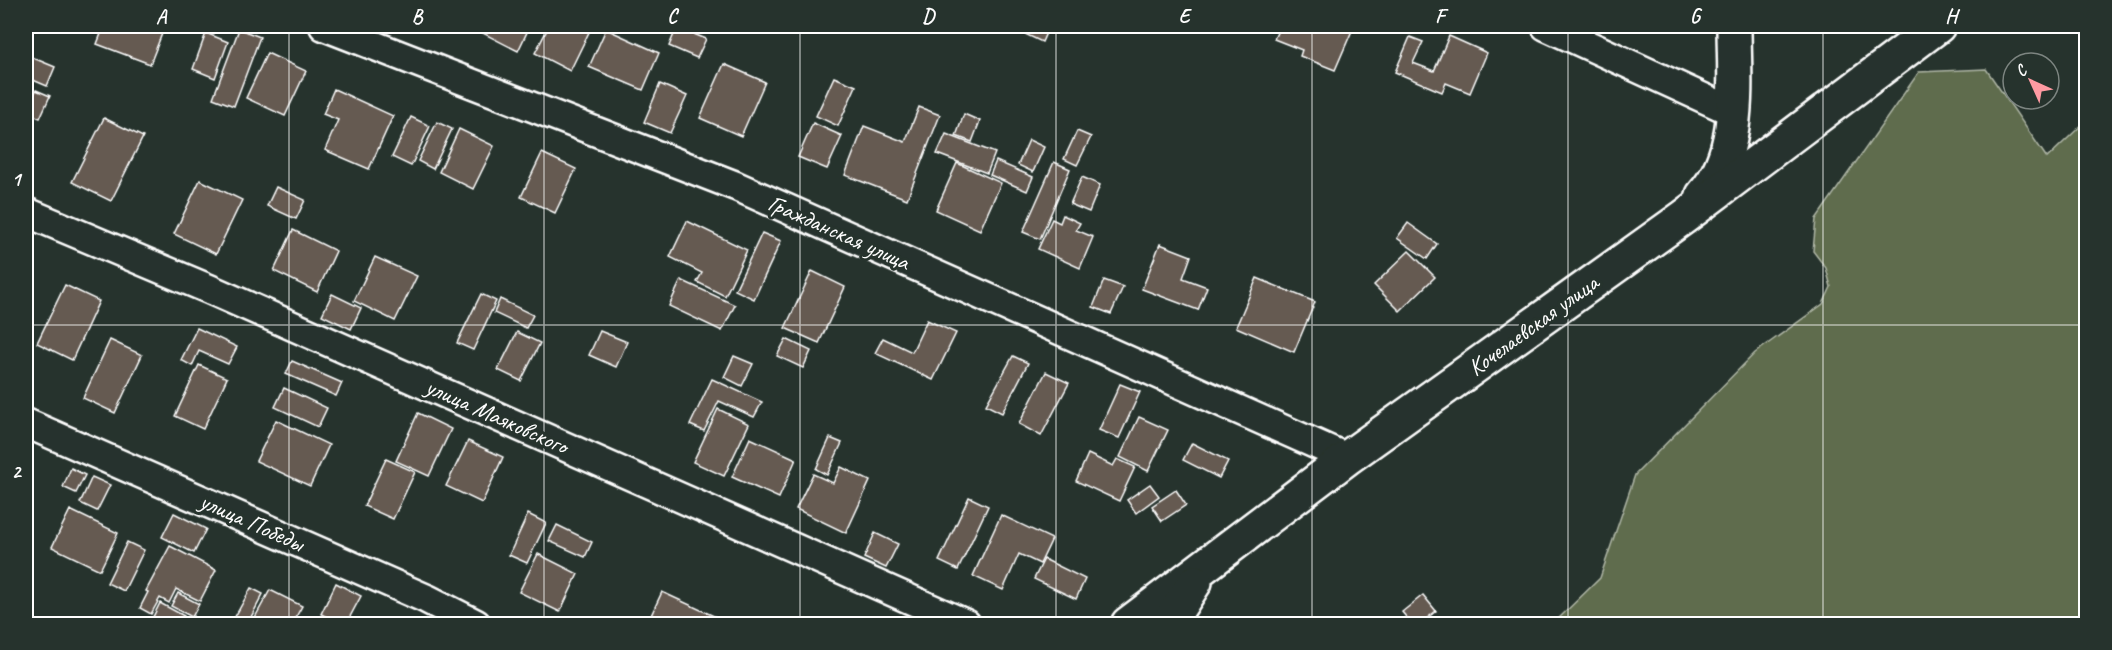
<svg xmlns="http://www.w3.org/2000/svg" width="2112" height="650" font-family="Caveat,sans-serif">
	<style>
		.green { fill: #5f6c4e; stroke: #afb6a6; stroke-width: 1.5 }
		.building { fill: #655a51; stroke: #fff; stroke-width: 1.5 }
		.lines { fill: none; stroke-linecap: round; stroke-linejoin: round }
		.street-casing { stroke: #fff; stroke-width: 33 }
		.secondary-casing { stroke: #fff; stroke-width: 38 }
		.street { stroke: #26332d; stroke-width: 28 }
		.secondary { stroke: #26332d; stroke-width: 33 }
		.grid { fill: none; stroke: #fff; stroke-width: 1.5; stroke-opacity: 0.55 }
		.labels { text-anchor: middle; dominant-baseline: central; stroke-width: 6; stroke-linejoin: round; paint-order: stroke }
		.street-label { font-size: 24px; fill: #fff; stroke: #26332d }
		.neatline { fill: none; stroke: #fff; stroke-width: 2 }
		.grid-label { font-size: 20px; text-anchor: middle; font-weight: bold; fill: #fff }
	</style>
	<rect width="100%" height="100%" fill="#26332d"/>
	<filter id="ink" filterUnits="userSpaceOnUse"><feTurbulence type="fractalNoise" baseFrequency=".0167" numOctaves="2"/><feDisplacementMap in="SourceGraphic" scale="12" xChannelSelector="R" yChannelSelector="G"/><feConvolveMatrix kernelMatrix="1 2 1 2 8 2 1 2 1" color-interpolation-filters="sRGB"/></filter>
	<g filter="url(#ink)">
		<path class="green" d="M1986,69l61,89 39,-37v503h-533l47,-46 35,-103 120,-122 68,-49 8,-17 -5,-19 -13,-17 3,-32 103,-147z"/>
		<g class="building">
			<path d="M104,26h61l-15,38 -53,-20z"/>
			<path d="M474,26h56l-12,25 -45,-23z"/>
			<path d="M549,26h43l-22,45 -35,-18z"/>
			<path d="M1029,26h20l-7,16 -17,-8z"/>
			<path d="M1280,26h74l-19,44 -35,-14 2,-6 -28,-11z"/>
			<path d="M677,27l29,12 -9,19 -28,-12z"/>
			<path d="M239,29l21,8 -26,69 -21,-8z"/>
			<path d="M606,29l53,24 -16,37 -54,-23z"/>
			<path d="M206,33l22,9 -13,36 -22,-9z"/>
			<path d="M1449,36l38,17 -17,40 -24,-10 -4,9 -47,-20 15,-35 13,5 -10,21 21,8z"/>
			<path d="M267,53l39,18 -21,45 -39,-18z"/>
			<path d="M26,55l29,12 -8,19 -21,-9z"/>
			<path d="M724,64l41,18 -24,54 -41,-18z"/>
			<path d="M834,77l22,9 -18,40 -22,-10z"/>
			<path d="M660,84l27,12 -17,37 -26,-11z"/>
			<path d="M334,89l59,27 -24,53 -44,-19 13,-30 -15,-6z"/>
			<path d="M36,90l14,6 -10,22 -14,-6z"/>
			<path d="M919,107l21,8 -33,84 -62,-24 19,-49 41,16z"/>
			<path d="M964,114l16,7 -8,21 -16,-6z"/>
			<path d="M411,117l19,9 -19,40 -19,-9z"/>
			<path d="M104,118l39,19 -32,64 -39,-19z"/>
			<path d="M437,122l15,7 -19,40 -15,-8z"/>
			<path d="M813,123l29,13 -15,33 -29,-12z"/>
			<path d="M459,129l35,17 -21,43 -34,-17z"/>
			<path d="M1077,131l14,6 -14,28 -13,-6z"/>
			<path d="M946,134l49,19 -8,20 -50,-19z"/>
			<path d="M1029,140l15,7 -11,25 -15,-7z"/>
			<path d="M542,153l34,16 -21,44 -34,-16z"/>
			<path d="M996,161l37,16 -6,14 -37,-16z"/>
			<path d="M1054,162l16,7 -30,70 -17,-7z"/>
			<path d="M957,163l44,20 -21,47 -44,-20z"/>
			<path d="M1082,177l18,8 -11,27 -19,-8z"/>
			<path d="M200,180l42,20 -26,54 -42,-20z"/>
			<path d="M276,187l29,13 -9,19 -29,-13z"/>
			<path d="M1063,215l17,8 -4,7 17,7 -13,31 -42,-19 14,-30 8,4z"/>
			<path d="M687,221l60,29 -22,46 -28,-14 5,-9 -32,-16z"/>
			<path d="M1408,223l29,21 -10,15 -30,-21z"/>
			<path d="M293,230l43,21 -19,41 -43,-21z"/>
			<path d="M762,233l19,8 -27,58 -19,-9z"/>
			<path d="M1160,244l31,12 -8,22 24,9 -9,23 -56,-21z"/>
			<path d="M1409,251l26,26 -35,34 -26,-26z"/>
			<path d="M375,257l42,19 -22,45 -41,-20z"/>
			<path d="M812,271l33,16 -26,56 -34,-15z"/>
			<path d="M1257,278l58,24 -21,50 -58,-25z"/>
			<path d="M681,280l54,25 -13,26 -53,-25z"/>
			<path d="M1104,280l19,7 -12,27 -18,-7z"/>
			<path d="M65,285l34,16 -27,59 -35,-17z"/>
			<path d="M332,294l29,14 -10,21 -29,-14z"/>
			<path d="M481,294l15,7 -23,49 -16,-7z"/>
			<path d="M500,299l33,16 -7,13 -32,-15z"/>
			<path d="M927,320l29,13 -23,47 -58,-27 8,-15 29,14z"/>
			<path d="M197,328l40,19 -9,17 -29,-13 -7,15 -11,-6z"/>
			<path d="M600,331l27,11 -11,25 -27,-12z"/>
			<path d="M517,332l23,11 -19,38 -23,-11z"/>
			<path d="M786,339l25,12 -8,17 -26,-12z"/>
			<path d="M110,340l32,15 -27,58 -32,-15z"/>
			<path d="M734,356l19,8 -11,22 -18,-9z"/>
			<path d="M1013,356l15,7 -26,50 -16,-8z"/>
			<path d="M292,361l50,22 -6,13 -50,-22z"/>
			<path d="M199,365l28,13 -24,51 -28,-13z"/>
			<path d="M1046,372l23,11 -28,53 -22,-12z"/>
			<path d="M712,379l50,23 -8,15 -35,-16 -15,30 -14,-6z"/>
			<path d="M1120,384l20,8 -21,46 -20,-8z"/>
			<path d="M284,388l43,20 -9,19 -43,-20z"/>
			<path d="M718,409l31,15 -25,52 -31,-14z"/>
			<path d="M418,413l33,16 -22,47 -33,-15z"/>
			<path d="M1139,417l29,13 -20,41 -28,-14z"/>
			<path d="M276,420l53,25 -19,41 -54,-25z"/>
			<path d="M750,438l46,21 -17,39 -47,-21z"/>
			<path d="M830,438l12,5 -15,32 -11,-6z"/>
			<path d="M468,441l35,16 -21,46 -36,-17z"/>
			<path d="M1192,443l36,18 -9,17 -36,-18z"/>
			<path d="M1088,454l25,12 4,-7 18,8 -16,34 -43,-20z"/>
			<path d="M386,459l29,13 -22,47 -29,-13z"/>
			<path d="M841,467l29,14 -24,52 -50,-24 17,-35 20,9z"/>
			<path d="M71,468l14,7 -9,18 -13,-6z"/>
			<path d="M92,477l18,8 -13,26 -17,-8z"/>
			<path d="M1150,484l9,12 -23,17 -9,-13z"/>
			<path d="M1176,490l10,15 -24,16 -10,-15z"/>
			<path d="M969,497l19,9 -30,64 -19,-9z"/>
			<path d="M70,510l48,23 -18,37 -48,-23z"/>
			<path d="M174,513l32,16 -12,24 -32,-16z"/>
			<path d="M528,514l18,9 -19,40 -18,-8z"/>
			<path d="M1001,515l51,24 -12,25 -21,-10 -16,36 -30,-14z"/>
			<path d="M557,525l35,17 -7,15 -36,-16z"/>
			<path d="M875,533l23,11 -12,24 -22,-10z"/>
			<path d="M127,542l17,8 -20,41 -17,-8z"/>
			<path d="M170,546l46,24 -16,31 -24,-12 -7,14 -9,-5 -9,16 -11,-6 8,-16 -2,-1z"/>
			<path d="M538,554l40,20 -18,38 -41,-20z"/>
			<path d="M1044,559l41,20 -9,20 -42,-20z"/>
			<path d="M336,583l25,13 -15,28h-5l-20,-10z"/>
			<path d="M251,588l12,6 -13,25 3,2 17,-31 32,16 -10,18h-61z"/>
			<path d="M662,592l65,30 -1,2h-79z"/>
			<path d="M178,593l21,11 -7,13 -21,-11z"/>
			<path d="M1423,595l13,16 -16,13h-8l-10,-12z"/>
			<path d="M160,603l24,13 -5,8h-16l-11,-5z"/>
		</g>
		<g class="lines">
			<defs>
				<g id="street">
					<path d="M324,26l412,160 611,272"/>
					<path d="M1546,26l188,86"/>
					<path d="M26,212l183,77 757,335"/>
					<path d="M26,423l401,176 49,25"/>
				</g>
				<g id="secondary">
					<path d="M1703,195c40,-44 31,-114 31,-169"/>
					<path d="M1128,624l219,-166 337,-241 254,-191"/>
					<path d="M1168,624l27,-42"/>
				</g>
			</defs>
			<use href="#street" class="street-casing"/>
			<use href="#secondary" class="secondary-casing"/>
			<use href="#street" class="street"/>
			<use href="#secondary" class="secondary"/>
		</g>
	</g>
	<path class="grid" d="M289,26v598M544,26v598M800,26v598M1056,26v598M1312,26v598M1568,26v598M1823,26v598M26,325h2060"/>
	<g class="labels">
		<g class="street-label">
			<text transform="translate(839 232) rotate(24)">Гражданская улица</text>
			<text transform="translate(1533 325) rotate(-36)">Кочелаевская улица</text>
			<text transform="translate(497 416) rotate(24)">улица Маяковского</text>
			<text transform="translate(252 522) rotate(24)">улица Победы</text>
		</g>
	</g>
	<rect width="2112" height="650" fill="none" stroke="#26332d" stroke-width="66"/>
	<g transform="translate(2031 81) rotate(315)"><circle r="28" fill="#26332d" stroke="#7d8581" stroke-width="1.5"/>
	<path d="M0-4.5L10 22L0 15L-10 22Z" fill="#ff9aa2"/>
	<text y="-9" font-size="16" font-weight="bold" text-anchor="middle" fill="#ffffff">С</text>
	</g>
	<rect x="33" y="33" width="2046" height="584" class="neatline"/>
	<g class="grid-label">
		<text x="161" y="23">A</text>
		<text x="417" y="23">B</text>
		<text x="672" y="23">C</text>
		<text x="928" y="23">D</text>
		<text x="1184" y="23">E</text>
		<text x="1440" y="23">F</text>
		<text x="1695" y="23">G</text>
		<text x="1951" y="23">H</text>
		<text x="16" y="186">1</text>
		<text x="16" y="478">2</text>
	</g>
</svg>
